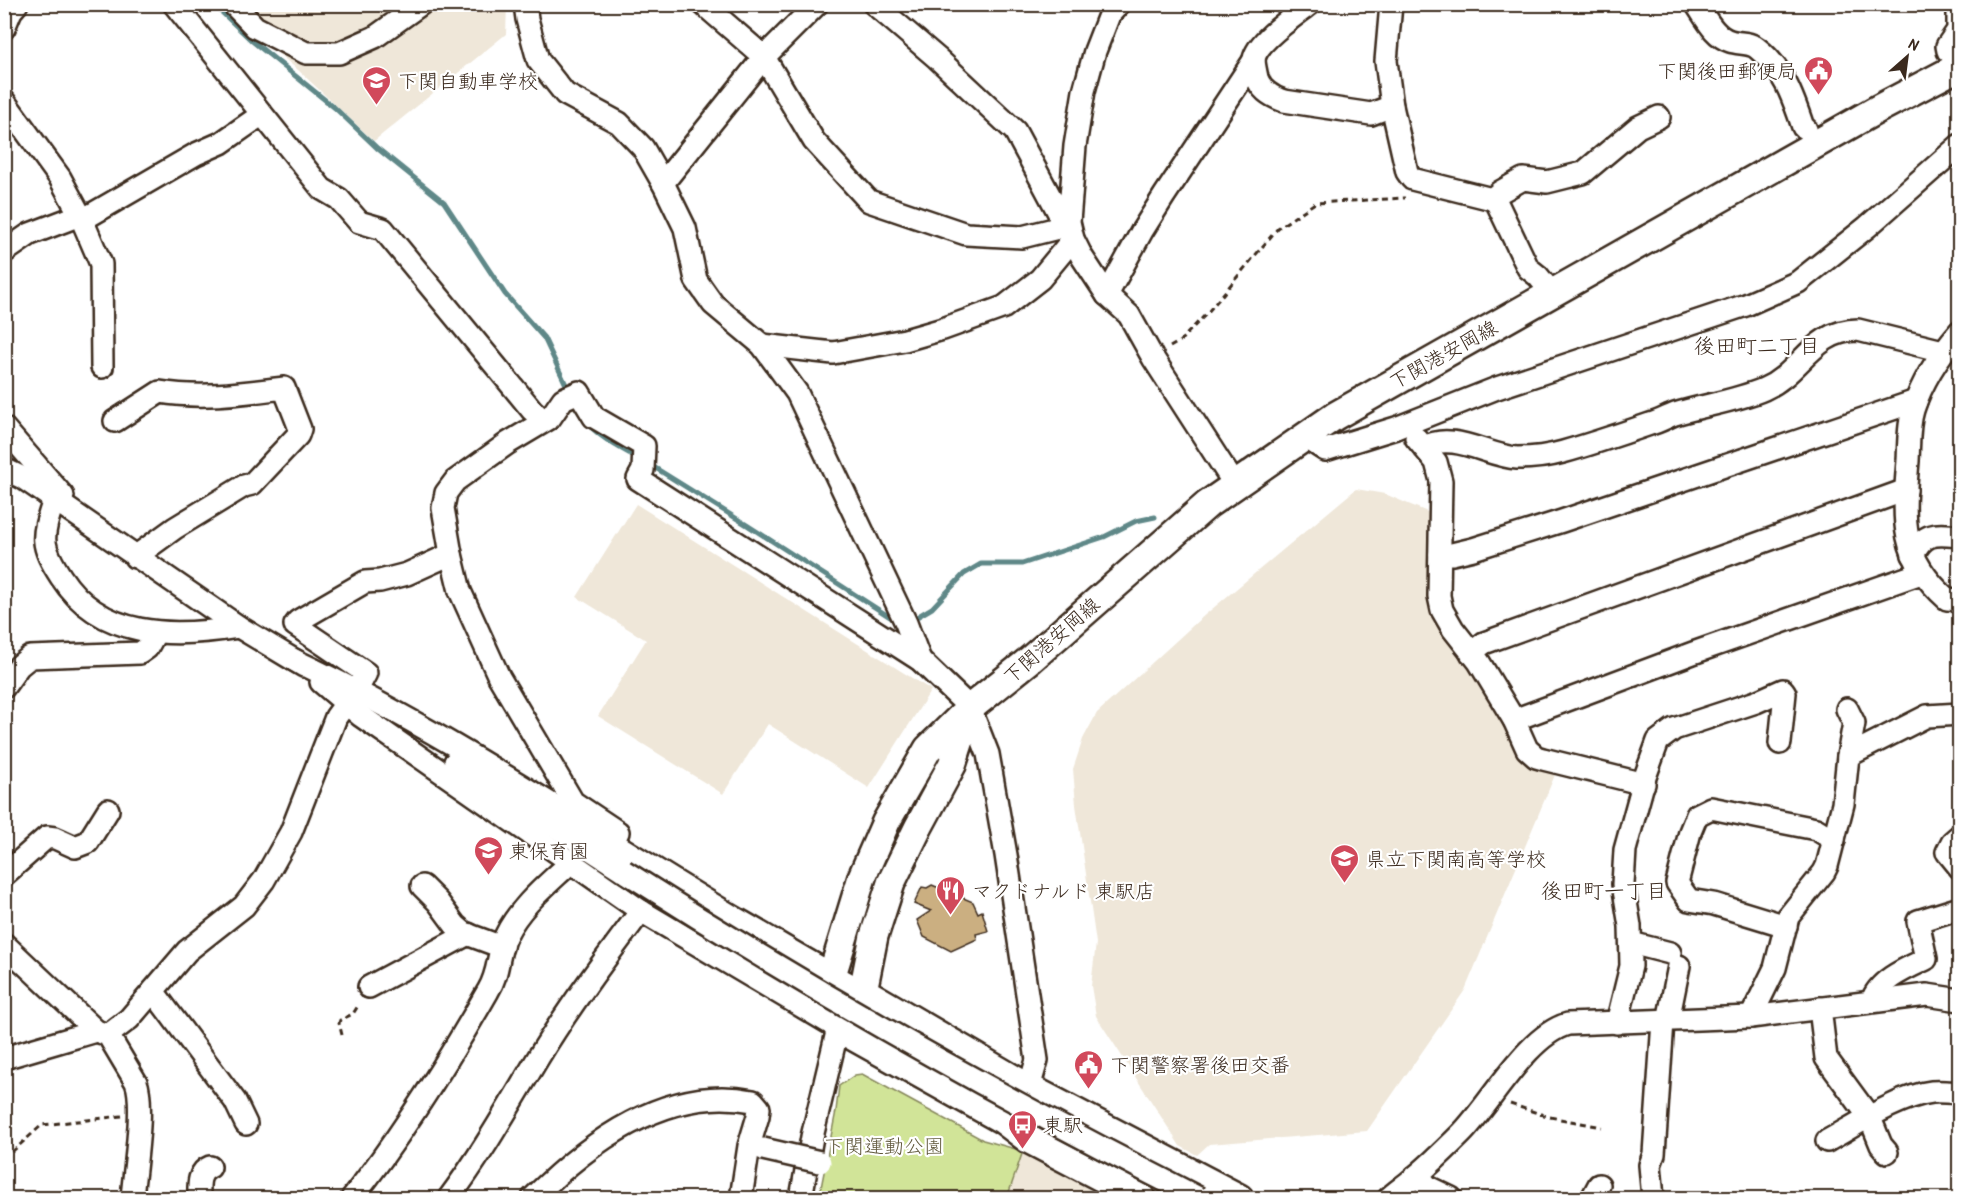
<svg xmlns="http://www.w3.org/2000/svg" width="1964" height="1203" font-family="'Patrick Hand','Klee One',sans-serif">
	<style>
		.built { fill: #efe7d9 }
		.green { fill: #d1e498; stroke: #86875b; stroke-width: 1.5 }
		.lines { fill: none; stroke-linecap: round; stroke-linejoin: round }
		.stream { stroke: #5e8888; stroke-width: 5 }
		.building { fill: #cbaf81; stroke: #3b2a1e; stroke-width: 1.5 }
		.minor-casing { stroke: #3b2a1e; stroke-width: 26 }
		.major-casing { stroke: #3b2a1e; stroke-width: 32 }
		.path { stroke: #3b2a1e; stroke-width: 3; stroke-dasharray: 6 4.5; stroke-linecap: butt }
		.minor { stroke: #fff; stroke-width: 21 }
		.major { stroke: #fff; stroke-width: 27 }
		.minor-bridge-casing { stroke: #3b2a1e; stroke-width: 26; stroke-linecap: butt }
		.minor-bridge { stroke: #fff; stroke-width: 21 }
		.labels { text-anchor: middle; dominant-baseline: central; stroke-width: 4.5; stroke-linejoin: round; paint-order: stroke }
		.poi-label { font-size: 20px; fill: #3b2a1e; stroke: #fff; text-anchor: start }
		.street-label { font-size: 20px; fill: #3b2a1e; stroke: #fff }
		.park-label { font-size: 20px; fill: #60583c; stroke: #fff }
		.neighbourhood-label { font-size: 21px; fill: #3b2a1e; stroke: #fff }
	</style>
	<rect width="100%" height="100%" fill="#fff"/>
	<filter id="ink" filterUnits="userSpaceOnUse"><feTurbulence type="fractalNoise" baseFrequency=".0167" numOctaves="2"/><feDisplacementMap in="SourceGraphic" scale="12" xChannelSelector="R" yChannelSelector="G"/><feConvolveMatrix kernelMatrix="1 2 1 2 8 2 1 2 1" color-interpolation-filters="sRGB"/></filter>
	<g filter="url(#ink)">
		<g class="built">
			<path d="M219,5h288l-1,29 -132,107 -77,-72z"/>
			<path d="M1356,489l29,5 47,20 5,97 63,93 57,66 -92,220 -98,141 -158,13 -12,11 -17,-9 -84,-130 -5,-30 5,-43 -20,-138 -3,-36 10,-30 14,-26 103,-94z"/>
			<path d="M636,504l295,186 -62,98 -101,-64 -45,70 -125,-78 48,-76 -69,-43z"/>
			<path d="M1023,1151l81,47h-97z"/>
		</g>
		<path class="green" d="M862,1074l121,66 40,11 -16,47h-188l17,-87 3,-25 16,-11z"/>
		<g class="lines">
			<g class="stream">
				<path d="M213,4l38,36 84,68 42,40 67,54 61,92 39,44 25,53"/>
				<path d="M573,400c11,29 38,44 65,58"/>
				<path d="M649,464l98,61 146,94"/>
				<path d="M915,618l17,-10 32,-34 17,-10h41l82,-27 32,-16 19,-4"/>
			</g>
		</g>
		<path class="building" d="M932,885l41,17 5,11 4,-2 6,20 -12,3 1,5 -26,12 -27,-14 -7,-17 14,-9 -17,-7 8,-17 5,1z"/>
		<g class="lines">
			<defs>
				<g id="minor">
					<path d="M174,4l148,185 17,10 20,23 24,7 149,181 12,11"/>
					<path d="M233,4l22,23 51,26h33l36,-16 46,-33"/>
					<path d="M525,4l2,15 11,41 27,34 54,29 24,25 20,35 22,45 11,52 17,24 49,41 35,48 109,230 14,37"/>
					<path d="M703,4l61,53 50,84 55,60 97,33 56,3 36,-9 2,-13 -45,-84 -78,-73 -63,-54"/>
					<path d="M1119,4l-10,11 -14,36 -11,40 -9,55 -6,76 4,17 9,18 25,38 22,20 24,43 82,127"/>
					<path d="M1310,4c-14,11 -53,37 -56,55 0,6 2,13 3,19 4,12 15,19 27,23l87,13 21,-8"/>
					<path d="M1391,4l-5,57 6,45 15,66 5,7 80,20 5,4 31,65 10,8 14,17"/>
					<path d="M1696,4c10,14 18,32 34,37 9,3 20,1 27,7 26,20 36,49 46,79l3,2"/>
					<path d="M4,28l7,-17 6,-7"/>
					<path d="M1948,51l-1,-5 11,-16v-26"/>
					<path d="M4,101l56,77 20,37 21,49 1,103"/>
					<path d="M663,183l101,-126 53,-53"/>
					<path d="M1492,199l8,-7 23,-13 24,3 36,-9 55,-46 21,-10"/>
					<path d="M82,220l114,-66 25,-11 40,-28"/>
					<path d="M4,252l26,-18 50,-19"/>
					<path d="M1107,295l35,-64 22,-35 90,-136"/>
					<path d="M1960,331c-20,23 -38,50 -47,79 -5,16 -4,34 -5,51 -5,58 -9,96 39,138l13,1"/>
					<path d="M762,345l71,8 72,-13 38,-11 61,-22 36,-28 33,-40"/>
					<path d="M115,421l45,-29c41,7 83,1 124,-4l16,41 -2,6 -46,49 -8,2 -69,42 -40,29"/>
					<path d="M4,428l59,68"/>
					<path d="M1305,437l20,13 71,-22 101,-40 249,-83 52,-23 69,-55 93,-82"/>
					<path d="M1416,438l20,24 5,19 -2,115 3,14 11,19 26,33 35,58 13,29 9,8 7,2 101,25"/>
					<path d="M1424,447c29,-16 63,9 93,11 15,0 32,-2 46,-6 29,-8 58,-18 87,-28 9,-2 17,-7 25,-10 29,-9 61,-13 89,-25 37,-16 49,-59 94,-59l85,21"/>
					<path d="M4,469l19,9 216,149 65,39"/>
					<path d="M54,500c-12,37 -15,43 7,77 40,62 112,61 178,50"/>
					<path d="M1440,554h12l21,-5 89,-28 354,-120"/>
					<path d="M1913,555c12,-24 23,-21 47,-19"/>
					<path d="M1471,653l13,-10 422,-153"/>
					<path d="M294,660c155,73 296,171 443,259 42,24 83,50 126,72l-25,37 -26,109 -11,61"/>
					<path d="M321,682l40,34 280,195 197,117"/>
					<path d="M4,687l15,-21 11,-9 110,-4 7,-5 9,-16"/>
					<path d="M357,690l9,-17 -71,-48 3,-4 67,-39 15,-1 27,-7 44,-20"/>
					<path d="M1847,709l7,14 -6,33"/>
					<path d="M1514,720l179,-67 228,-80"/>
					<path d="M455,762l169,109"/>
					<path d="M1960,835l-8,7 -5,10 13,16"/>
					<path d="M611,843l7,-11 -45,-30 -74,-125 -39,-86 -9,-37 -8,-46 3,-15 9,-12 53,-38 42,-25 13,-19 16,-7 15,25 50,29 -1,24 -5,9 282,181 50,48 18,46 18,101 31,205 -8,28"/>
					<path d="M4,875l43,-38 8,1 20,9 13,-5 20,-32"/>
					<path d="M422,886l16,16 17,23 9,8 38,14"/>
					<path d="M1786,926l-72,-22 -25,-4 -12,-17 13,-51 7,-17 14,-7 105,21 18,11"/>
					<path d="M1631,943l39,10"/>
					<path d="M4,944l92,87 12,4 28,47c9,22 -2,90 -4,116"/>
					<path d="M369,987l99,-53"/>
					<path d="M153,991l82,110 11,23"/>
					<path d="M1872,1001c6,-21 35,-33 54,-42l-8,-38 42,-13"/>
					<path d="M1820,1008l6,50 44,60 11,27 6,7"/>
					<path d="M1751,1017l24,-49 13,-51 36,-45 3,-6 16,-62 5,-48 79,-40 33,-2"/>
					<path d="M1668,1021l11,-55"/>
					<path d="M1617,1023l14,-57 -1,-40 -7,-42 2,-34 20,-73 13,-36 16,-12 82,-27 27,-12 2,3 -5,50"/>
					<path d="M108,1035l21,-16 58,-68 57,-45 20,-26 27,-48 45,-115 11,-15"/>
					<path d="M4,1058l92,-27"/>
					<path d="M1827,1141c29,-16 72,-45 105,-49 9,-1 18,1 28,0"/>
					<path d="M1418,1175l10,12 23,11"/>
					<path d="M199,1198c0,-11 -2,-26 11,-31"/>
					<path d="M352,1198c51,-64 95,-135 136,-207 12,-19 9,-38 18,-56 14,-29 42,-51 64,-72"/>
					<path d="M449,1198c33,-44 60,-92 89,-140 31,-51 67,-99 103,-147"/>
					<path d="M533,1198c57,-57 136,-114 220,-97l6,7 -1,8 -9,30 -8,52"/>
					<path d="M1389,1198c6,-6 14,-11 21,-17 18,-14 35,-31 51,-47 30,-30 66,-99 107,-110l183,-7 176,-22 33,5"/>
					<path d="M1592,1198l7,-13"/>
					<path d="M1653,1198l-3,-33 4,-11 9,-133"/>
				</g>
				<g id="major">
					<path d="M969,712l-17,53 -34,63 -27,55 -17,53 -11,55 166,97 210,110"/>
					<path d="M1141,1198l-113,-59 -25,-19 -165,-92 -6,-53 30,-98 10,-23 14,-32 42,-73 42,-41 61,-49 177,-155 127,-88 543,-307 82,-43"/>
				</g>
			</defs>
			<use href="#minor" class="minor-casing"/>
			<use href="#major" class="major-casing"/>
			<g class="path">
				<path d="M1170,347l10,-6 28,-29 70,-84 37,-25 90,-5"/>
				<path d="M342,1035l-3,-12 1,-3 13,-6 6,-10"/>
				<path d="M1510,1104l40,13 52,10"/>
				<path d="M4,1159l38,-34 80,-9"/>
			</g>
			<use href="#minor" class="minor"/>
			<use href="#major" class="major"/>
			<defs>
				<g id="minor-bridge">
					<path d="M624,871c186,119 379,228 575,327"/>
					<path d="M763,1149l57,13"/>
				</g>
			</defs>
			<use href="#minor-bridge" class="minor-bridge-casing"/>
			<use href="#minor-bridge" class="minor-bridge"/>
		</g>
	</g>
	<defs>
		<symbol id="civic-pin" viewBox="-11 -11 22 30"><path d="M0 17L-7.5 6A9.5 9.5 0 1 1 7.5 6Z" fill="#d1495b" stroke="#fff"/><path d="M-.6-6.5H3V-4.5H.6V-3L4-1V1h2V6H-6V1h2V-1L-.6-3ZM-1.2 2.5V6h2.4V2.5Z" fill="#fff"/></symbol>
		<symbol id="school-pin" viewBox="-11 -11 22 30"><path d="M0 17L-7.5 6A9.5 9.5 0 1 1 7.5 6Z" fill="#d1495b" stroke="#fff"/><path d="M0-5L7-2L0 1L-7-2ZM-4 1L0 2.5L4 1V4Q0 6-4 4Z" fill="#fff"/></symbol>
		<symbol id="restaurant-pin" viewBox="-11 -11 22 30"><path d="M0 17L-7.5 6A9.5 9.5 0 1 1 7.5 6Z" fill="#d1495b" stroke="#fff"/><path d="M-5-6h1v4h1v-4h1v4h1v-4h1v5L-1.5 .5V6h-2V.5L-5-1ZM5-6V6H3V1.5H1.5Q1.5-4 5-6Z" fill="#fff"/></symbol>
		<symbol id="bus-pin" viewBox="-11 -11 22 30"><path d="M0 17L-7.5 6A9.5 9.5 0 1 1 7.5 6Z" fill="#d1495b" stroke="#fff"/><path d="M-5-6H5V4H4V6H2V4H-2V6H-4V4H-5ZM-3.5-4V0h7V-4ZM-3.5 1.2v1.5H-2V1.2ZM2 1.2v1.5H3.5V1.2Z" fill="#fff"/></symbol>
	</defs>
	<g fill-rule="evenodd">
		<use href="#civic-pin" x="1802" y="54" width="33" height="45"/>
		<use href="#school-pin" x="360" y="64" width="33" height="45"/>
		<use href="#school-pin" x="472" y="834" width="33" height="45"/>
		<use href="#school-pin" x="1328" y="842" width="33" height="45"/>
		<use href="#restaurant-pin" x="934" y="874" width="33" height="45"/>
		<use href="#civic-pin" x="1072" y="1048" width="33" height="45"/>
		<use href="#bus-pin" x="1006" y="1108" width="33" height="45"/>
	</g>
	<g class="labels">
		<g class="poi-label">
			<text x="1797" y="70" text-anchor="end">下関後田郵便局</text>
			<text x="398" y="80">下関自動車学校</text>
			<text x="509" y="850">東保育園</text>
			<text x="1366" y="858">県立下関南高等学校</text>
			<text x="972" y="890">マクドナルド 東駅店</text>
			<text x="1110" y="1064">下関警察署後田交番</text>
			<text x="1043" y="1124">東駅</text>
		</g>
		<g class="street-label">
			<text transform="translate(1443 354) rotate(-29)">下関港安岡線</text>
			<text transform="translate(1051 640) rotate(-41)">下関港安岡線</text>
		</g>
		<g class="park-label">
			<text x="884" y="1145">下関運動公園</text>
		</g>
		<g class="neighbourhood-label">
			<text x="1757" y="345">後田町二丁目</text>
			<text x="1604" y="890">後田町一丁目</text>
		</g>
	</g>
	<rect width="1964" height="1203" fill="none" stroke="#fff" stroke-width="24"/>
	<rect x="12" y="12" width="1940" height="1179" fill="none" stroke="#3b2a1e" stroke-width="2" filter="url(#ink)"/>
	<g transform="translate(1907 57) rotate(28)" stroke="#ffffff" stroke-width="4.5" paint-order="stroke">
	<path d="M0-4.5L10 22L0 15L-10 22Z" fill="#3b2a1e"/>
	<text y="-9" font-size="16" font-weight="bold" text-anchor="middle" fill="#3b2a1e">N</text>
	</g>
</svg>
